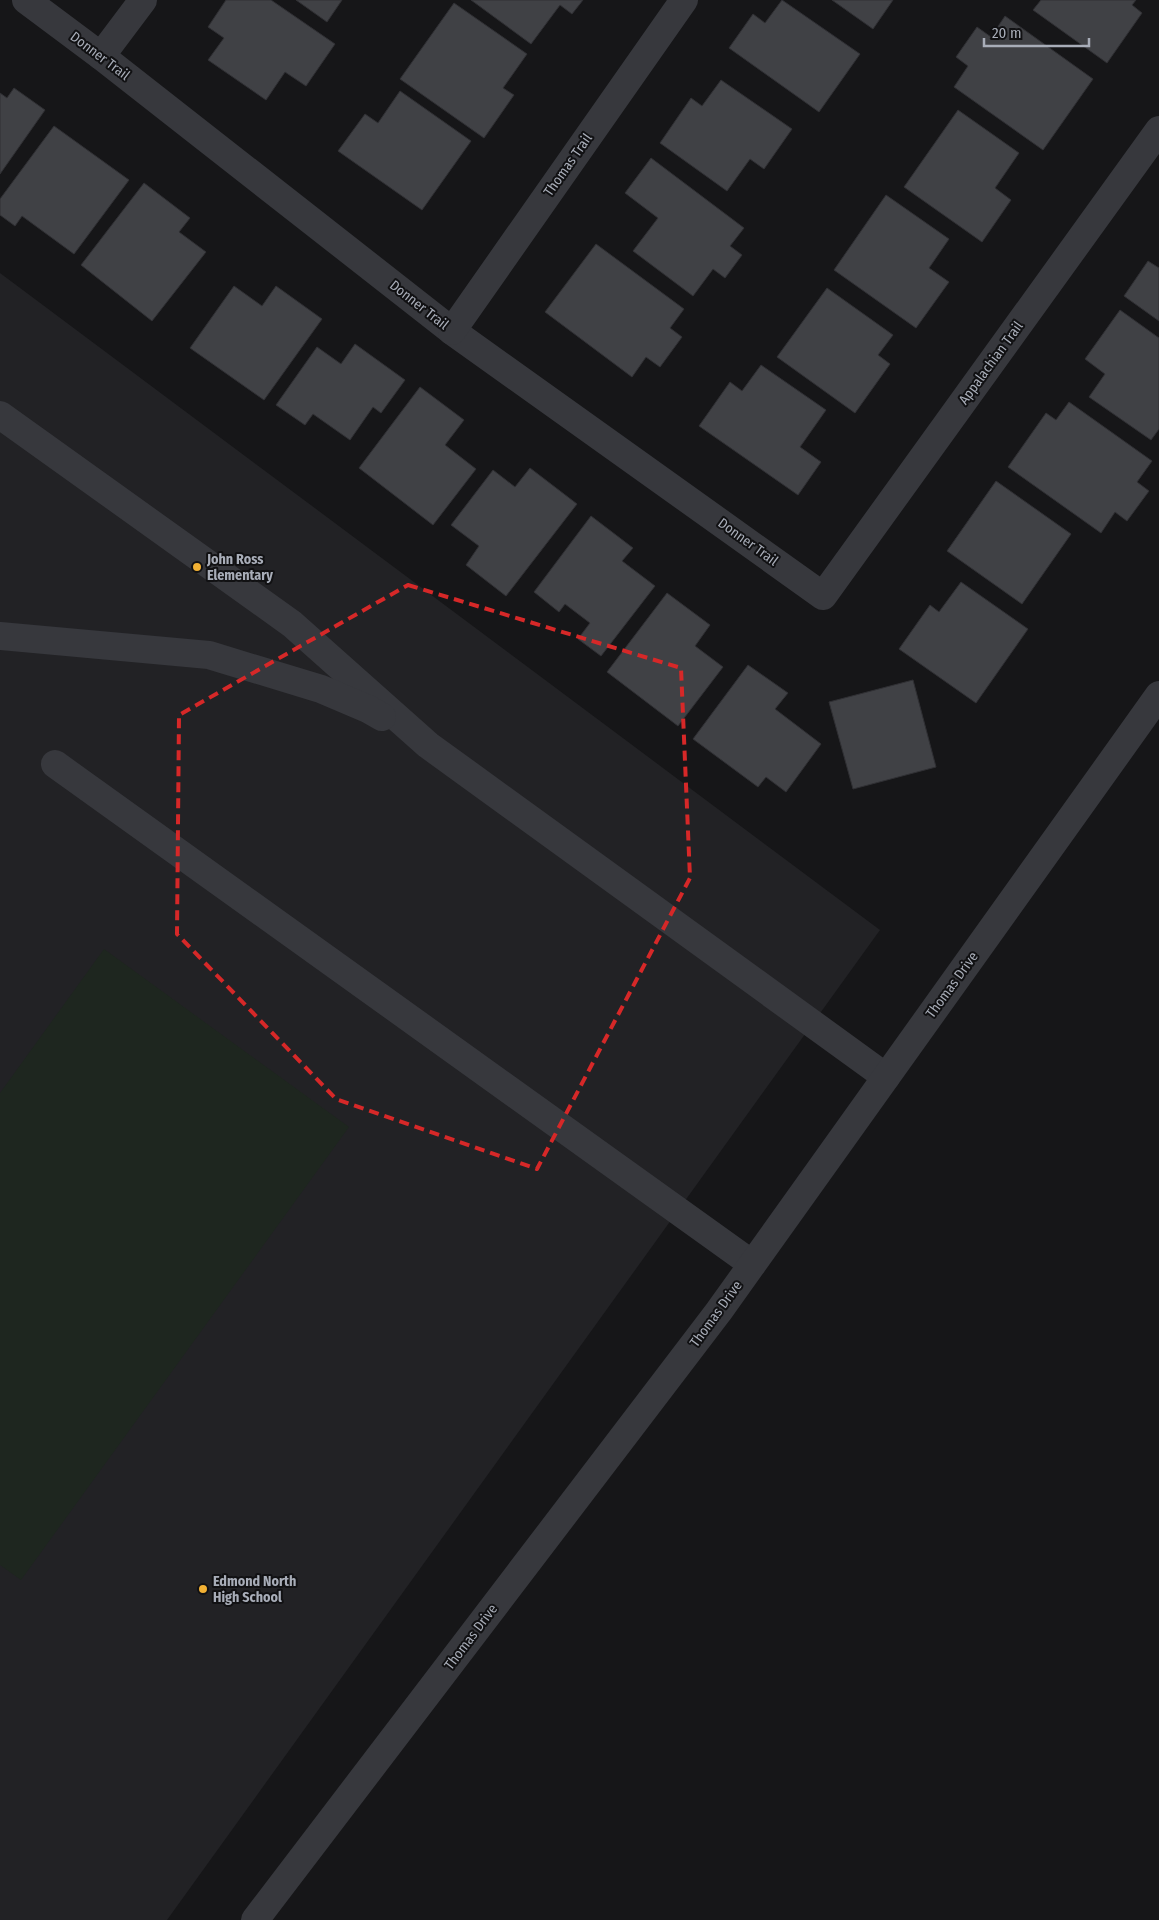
<svg xmlns="http://www.w3.org/2000/svg" width="1159" height="1920" font-family="'Fira Sans Condensed',sans-serif">
	<style>
		.built { fill: #222225 }
		.green { fill: #1e261f }
		.building { fill: #404145; stroke: #303034 }
		.lines { fill: none; stroke-linecap: round; stroke-linejoin: round }
		.minor { stroke: #37383d; stroke-width: 28 }
		.marked { fill: none; stroke: #d62828; stroke-width: 4; stroke-dasharray: 10 6; stroke-linejoin: round }
		.poi-dot { fill: #f2b134; stroke: #111113; stroke-width: 2 }
		.labels { text-anchor: middle; dominant-baseline: central; stroke-width: 4; stroke-linejoin: round; paint-order: stroke }
		.street-label { font-size: 14px; fill: #a8adb8; stroke: #111113 }
		.poi-label { font-size: 14px; font-weight: bold; fill: #a8adb8; stroke: #111113; text-anchor: start }
	</style>
	<rect width="100%" height="100%" fill="#161618"/>
	<path class="built" d="M0,273l880,657 -713,990h-167z"/>
	<path class="green" d="M104,949l245,178 -328,453 -21,-15v-472z"/>
	<g class="building">
		<path d="M226,0h45l64,44 -29,42 -21,-14 -19,28 -58,-40 16,-22 -16,-11z"/>
		<path d="M296,0h46l-15,22z"/>
		<path d="M471,0h112l-11,14 -12,-9 -29,39z"/>
		<path d="M782,0l78,54 -41,58 -90,-64 24,-34 12,9z"/>
		<path d="M832,0h61l-20,29z"/>
		<path d="M1041,0h95l-4,5 10,8 -35,50 -74,-53z"/>
		<path d="M454,3l73,51 -24,34 11,7 -30,43 -84,-59z"/>
		<path d="M1005,16l88,63 -50,71 -89,-63 14,-21 -12,-9 21,-30 14,10z"/>
		<path d="M721,80l71,49 -28,40 -14,-10 -23,32 -67,-48 31,-45 11,8z"/>
		<path d="M14,88l31,22 -45,64v-81l7,5z"/>
		<path d="M400,91l71,50 -49,69 -84,-59 27,-37 13,9z"/>
		<path d="M958,110l61,43 -24,35 16,12 -29,42 -78,-55z"/>
		<path d="M54,126l75,54 -55,74 -52,-38 -7,10 -15,-11v-16z"/>
		<path d="M651,158l93,70 -14,18 12,9 -17,23 -12,-9 -20,27 -60,-45 25,-33 -33,-25z"/>
		<path d="M144,183l46,35 -11,14 27,20 -54,69 -71,-56z"/>
		<path d="M886,195l63,44 -20,29 20,14 -33,46 -82,-58z"/>
		<path d="M596,244l88,65 -14,19 12,9 -22,30 -14,-10 -14,20 -87,-65z"/>
		<path d="M1148,261l11,7v53l-35,-25z"/>
		<path d="M234,286l28,20 14,-20 46,33 -58,81 -74,-52z"/>
		<path d="M827,288l66,47 -15,20 12,9 -35,49 -78,-56z"/>
		<path d="M1120,310l39,28v91l-8,11 -62,-43 16,-23 -20,-15z"/>
		<path d="M355,344l50,36 -24,33 -8,-6 -23,33 -37,-26 -8,11 -29,-20 41,-58 24,17z"/>
		<path d="M761,365l65,45 -26,37 21,15 -23,33 -99,-69 31,-44 12,9z"/>
		<path d="M420,387l44,33 -19,25 31,24 -43,56 -74,-57z"/>
		<path d="M1069,402l83,59 -15,21 12,9 -22,30 -12,-9 -14,21 -93,-66 38,-54 10,7z"/>
		<path d="M530,468l47,36 -71,92 -40,-31 13,-19 -28,-21 42,-55 22,17z"/>
		<path d="M996,481l75,53 -49,70 -75,-53z"/>
		<path d="M591,516l42,32 -11,13 33,25 -54,70 -23,-17 12,-16 -25,-19 -6,8 -25,-20z"/>
		<path d="M961,582l67,47 -52,74 -77,-54 31,-44 9,7z"/>
		<path d="M667,593l43,32 -15,21 28,21 -45,59 -71,-54z"/>
		<path d="M748,665l40,28 -13,16 46,35 -35,48 -20,-15 -8,10 -65,-48z"/>
		<path d="M913,680l23,87 -83,22 -24,-87z"/>
	</g>
	<g class="lines">
		<g class="minor">
			<path d="M26,0l75,56 351,275 371,265 336,-466"/>
			<path d="M101,56l42,-56"/>
			<path d="M452,331l232,-331"/>
			<path d="M0,415l292,209 136,121 458,332"/>
			<path d="M0,636l209,19 112,34 47,20 14,8"/>
			<path d="M55,764l697,500"/>
			<path d="M255,1920l464,-609 440,-616"/>
		</g>
	</g>
	<path class="marked" d="M408,585l273,83 9,210 -153,291 -201,-70 -159,-165 2,-219z"/>
	<g class="poi-dot">
		<circle cx="197" cy="567" r="5"/>
		<circle cx="203" cy="1589" r="5"/>
	</g>
	<g class="labels">
		<g class="street-label">
			<text transform="translate(100 56) rotate(37)">Donner Trail</text>
			<text transform="translate(568 165) rotate(-55)">Thomas Trail</text>
			<text transform="translate(419 305) rotate(38)">Donner Trail</text>
			<text transform="translate(991 363) rotate(-54)">Appalachian Trail</text>
			<text transform="translate(748 542) rotate(36)">Donner Trail</text>
			<text transform="translate(952 985) rotate(-54)">Thomas Drive</text>
			<text transform="translate(716 1314) rotate(-54)">Thomas Drive</text>
			<text transform="translate(471 1637) rotate(-53)">Thomas Drive</text>
		</g>
		<g class="poi-label">
			<text x="207" y="559">John Ross<tspan x="207" dy="16">Elementary</tspan></text>
			<text x="213" y="1581">Edmond North<tspan x="213" dy="16">High School</tspan></text>
		</g>
	</g>
	<path d="M984 38v8h105v-8" fill="none" stroke="#a8adb8" stroke-width="2.5"/>
	<text x="992" y="38" font-size="15" fill="#a8adb8" stroke="#111113" stroke-width="4" paint-order="stroke">20 m</text>
</svg>
